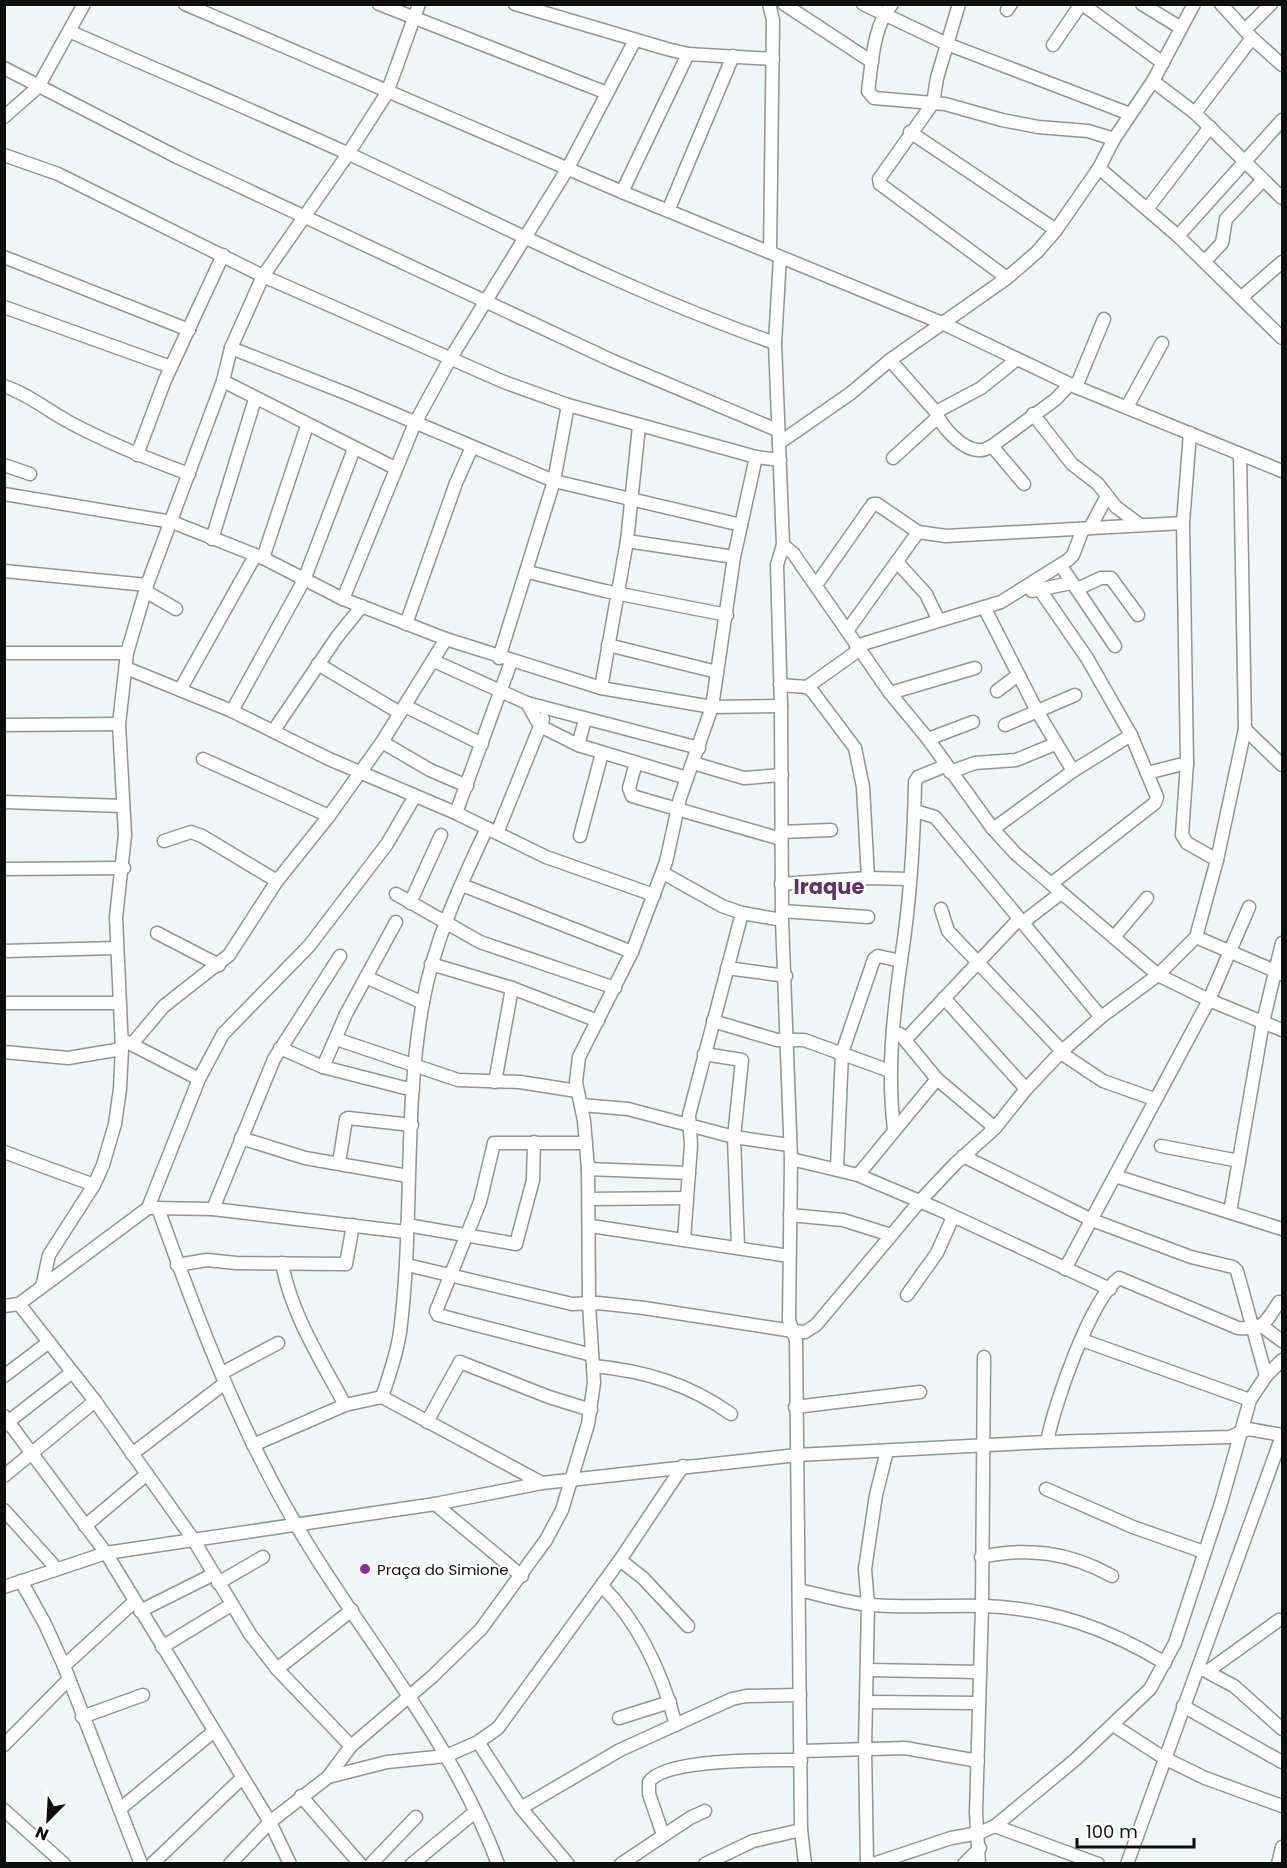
<svg xmlns="http://www.w3.org/2000/svg" width="1287" height="1868" font-family="Poppins,sans-serif">
	<style>
		.lines { fill: none; stroke-linecap: round; stroke-linejoin: round }
		.minor-casing { stroke: #8e9595; stroke-width: 15 }
		.minor { stroke: #fff; stroke-width: 12 }
		.poi-dot { fill: #892f9b; stroke: #fff; stroke-width: 2 }
		.labels { text-anchor: middle; dominant-baseline: central; stroke-width: 4.5; stroke-linejoin: round; paint-order: stroke }
		.poi-label { font-size: 15px; fill: #0d0f0f; stroke: #fff; text-anchor: start }
		.district-label { font-size: 21px; font-weight: bold; fill: #5f3368; stroke: #fff }
	</style>
	<rect width="100%" height="100%" fill="#f0f7f7"/>
	<g class="lines">
		<defs>
			<g id="minor">
				<path d="M185,4l437,188 320,131 134,64 206,84"/>
				<path d="M379,4l228,89"/>
				<path d="M515,4l152,45 21,5 85,5"/>
				<path d="M769,4l4,16 -3,232"/>
				<path d="M784,4l88,58"/>
				<path d="M863,4l84,40 183,70"/>
				<path d="M892,4c-19,22 -20,59 -24,87l6,7 71,6 57,16 36,7 50,4 26,8"/>
				<path d="M959,4l-22,74 -4,25 -54,76 1,5 127,94"/>
				<path d="M1082,4l81,59"/>
				<path d="M1142,4l39,24"/>
				<path d="M1221,4l31,34 30,27"/>
				<path d="M1007,10l4,-6"/>
				<path d="M1245,30l26,-26"/>
				<path d="M71,32c93,41 186,80 278,122 141,65 279,138 426,189"/>
				<path d="M1053,45l28,-41"/>
				<path d="M4,68l173,89 436,204 164,69"/>
				<path d="M1153,81l42,32 87,85"/>
				<path d="M1195,113l57,-75"/>
				<path d="M4,117l34,-30 46,-83"/>
				<path d="M910,132l146,98"/>
				<path d="M4,155l54,19 205,102 241,106 64,23 188,52 24,3"/>
				<path d="M1099,168l79,68 104,102"/>
				<path d="M622,192l66,-138"/>
				<path d="M1147,209l63,-82"/>
				<path d="M668,211l65,-155"/>
				<path d="M1178,236l104,-116"/>
				<path d="M4,257l185,73"/>
				<path d="M780,257l-5,86 8,202 -6,20 4,141 1,214 9,239 -2,161 7,20 5,490 4,34"/>
				<path d="M1205,261l17,-18 4,-24 37,-39"/>
				<path d="M1243,296l39,-34"/>
				<path d="M4,307l167,60"/>
				<path d="M231,348l117,46 206,87 187,44"/>
				<path d="M890,360l46,52 45,-24 35,-28"/>
				<path d="M223,381l172,87"/>
				<path d="M4,386c24,8 43,24 65,36 39,21 79,37 120,52"/>
				<path d="M1076,387l28,-68"/>
				<path d="M1127,407l35,-64"/>
				<path d="M936,412c5,14 26,38 43,38 4,1 9,-2 13,-4l64,-47 14,-15"/>
				<path d="M1033,414l39,50 26,20 18,23 23,17"/>
				<path d="M1190,433l-7,90 4,240 -5,72 5,8 30,17"/>
				<path d="M779,443l72,-50 39,-33 117,-82 30,-26 19,-22 43,-62 15,-29 39,-58 41,-77"/>
				<path d="M992,446l32,38"/>
				<path d="M137,455l28,-75 58,-125"/>
				<path d="M893,458l45,-41"/>
				<path d="M4,465l26,9"/>
				<path d="M4,494l168,28 91,36 80,41 103,40 155,49 111,19 69,-1"/>
				<path d="M1091,526l16,-30"/>
				<path d="M212,539l43,-140"/>
				<path d="M627,541l107,16"/>
				<path d="M783,545l10,8 97,140 38,46 65,90 23,25 142,121 51,25 73,30"/>
				<path d="M263,558l44,-132"/>
				<path d="M897,562l29,32 12,25"/>
				<path d="M1061,566l54,80"/>
				<path d="M4,571l143,14"/>
				<path d="M528,572l77,19 122,24"/>
				<path d="M816,585l57,-81h4l41,28"/>
				<path d="M1077,589l24,-11h10l27,37"/>
				<path d="M1040,590l47,68 44,77 26,62 -2,6 -104,81"/>
				<path d="M145,591l31,18"/>
				<path d="M1032,591l39,-8"/>
				<path d="M343,599l72,-176 35,-64 118,-191 67,-128"/>
				<path d="M984,607l53,104 36,60"/>
				<path d="M406,624l50,-141 16,-36"/>
				<path d="M847,631l71,-99 28,4 237,-13"/>
				<path d="M608,645l109,27"/>
				<path d="M856,646l145,-44 67,-42 5,-5 10,-26"/>
				<path d="M4,653h123"/>
				<path d="M499,658l55,-177 14,-76"/>
				<path d="M434,661l93,42 172,45"/>
				<path d="M318,664l82,49"/>
				<path d="M126,668l106,43 97,48 127,54 90,44 108,38"/>
				<path d="M780,685l27,2 6,5 42,56 8,39 5,91"/>
				<path d="M807,687l52,-37"/>
				<path d="M601,688l26,-147 12,-115"/>
				<path d="M180,690l75,-134"/>
				<path d="M997,691l21,-16"/>
				<path d="M890,693l85,-25"/>
				<path d="M527,703l13,23 38,19 109,33"/>
				<path d="M405,706l77,38"/>
				<path d="M232,711l72,-131 50,-131"/>
				<path d="M4,725l115,-1"/>
				<path d="M1005,725l70,-30"/>
				<path d="M1245,729l37,36"/>
				<path d="M274,730l63,-93 25,-31"/>
				<path d="M928,739l45,-17"/>
				<path d="M382,742l48,28 37,16"/>
				<path d="M578,745l7,-25"/>
				<path d="M203,759l126,57"/>
				<path d="M636,763l-7,25 3,8 149,43"/>
				<path d="M693,763l51,15 38,-3"/>
				<path d="M950,772l25,-9 41,-3 39,-16"/>
				<path d="M1147,773l40,-10"/>
				<path d="M4,802l119,4"/>
				<path d="M915,811l20,6 166,200"/>
				<path d="M456,813l55,-151"/>
				<path d="M993,829l80,-58 58,-36"/>
				<path d="M781,832l50,-2"/>
				<path d="M497,833l46,-114"/>
				<path d="M580,836l22,-83"/>
				<path d="M164,841l27,-9 11,4 75,45"/>
				<path d="M4,869l120,-1"/>
				<path d="M663,873l59,33 20,7 40,7"/>
				<path d="M781,884l87,-6 41,1"/>
				<path d="M462,885l170,67"/>
				<path d="M396,894l84,48 135,46"/>
				<path d="M410,903l31,-68"/>
				<path d="M941,909l7,22 114,120"/>
				<path d="M782,911l86,6"/>
				<path d="M1022,923l39,-30"/>
				<path d="M157,933l62,32"/>
				<path d="M1115,936l32,-38"/>
				<path d="M1196,937l86,37"/>
				<path d="M4,951l112,-3"/>
				<path d="M431,964l81,24 86,33"/>
				<path d="M727,968l59,8"/>
				<path d="M366,977l57,26"/>
				<path d="M944,998l82,91"/>
				<path d="M4,1003h115"/>
				<path d="M713,1021l64,19h27l86,31"/>
				<path d="M900,1034l37,45 58,49"/>
				<path d="M336,1039l122,41 62,2 57,9"/>
				<path d="M906,1039l113,-120"/>
				<path d="M125,1041l74,38"/>
				<path d="M132,1044l32,-38 65,-51 48,-74 52,-65 53,-74 64,-103"/>
				<path d="M280,1048l43,19 90,23"/>
				<path d="M4,1052l64,6 54,-9"/>
				<path d="M1061,1053l42,28 51,18"/>
				<path d="M704,1054l38,6 -8,77 4,110"/>
				<path d="M323,1067l23,-53 50,-92"/>
				<path d="M495,1082l17,-94"/>
				<path d="M581,1105l47,4 106,28 55,8"/>
				<path d="M894,1129c-7,-56 -1,-113 7,-169 9,-58 13,-119 14,-178l3,-5 27,-11"/>
				<path d="M241,1138l64,20 103,18"/>
				<path d="M586,1143h-92l-14,59 -44,109 2,4 154,40"/>
				<path d="M1161,1146l78,15"/>
				<path d="M4,1152l90,33"/>
				<path d="M963,1156l129,64 99,37 42,10 4,4 29,105"/>
				<path d="M791,1159l67,16 80,34 172,80"/>
				<path d="M339,1163l7,-44 2,-1 64,7"/>
				<path d="M837,1168l5,-115 32,-94 4,-3 23,5"/>
				<path d="M588,1169l101,4"/>
				<path d="M858,1175l79,-96"/>
				<path d="M1115,1176l167,53"/>
				<path d="M590,1199l97,-1"/>
				<path d="M151,1208l62,1 193,23"/>
				<path d="M158,1208c43,121 89,242 159,351 64,101 138,190 181,305"/>
				<path d="M213,1209l61,-150 66,-103"/>
				<path d="M1230,1212l33,-190 19,-79"/>
				<path d="M790,1215l53,5 48,15"/>
				<path d="M407,1225l109,19 17,-64 1,-38"/>
				<path d="M591,1226l198,30"/>
				<path d="M684,1239l7,-94 -2,-30 53,-202"/>
				<path d="M282,1263c9,51 39,97 63,142"/>
				<path d="M177,1265l30,-5 29,3 110,1 7,-39"/>
				<path d="M407,1265l165,39 26,-1 46,5 149,23 12,1 11,-7 104,-124 35,-37 40,-36 31,-39 36,-38 39,-34 57,-42 38,-38 21,-77 28,-131 -5,-274"/>
				<path d="M1065,1269l144,-269 40,-93"/>
				<path d="M42,1287l7,-32 45,-70 9,-20 12,-41 5,-35 2,-40 -6,-132 9,-82 -6,-111 8,-71 20,-68 76,-204 8,-33 32,-72 85,-122 39,-61 32,-89"/>
				<path d="M907,1295l30,-42 16,-36"/>
				<path d="M19,1304l76,97 98,138 57,95 27,35 74,77"/>
				<path d="M4,1306l15,-2 129,-96 51,-129 24,-45 86,-88 78,-102 28,-48"/>
				<path d="M1262,1326l20,15"/>
				<path d="M1082,1340l168,60"/>
				<path d="M594,1366c51,5 95,18 137,48"/>
				<path d="M222,1373l56,-30"/>
				<path d="M4,1376l45,-34"/>
				<path d="M382,1397c7,-21 15,-43 18,-65 14,-110 3,-221 23,-330 11,-61 38,-119 64,-174"/>
				<path d="M795,1407l125,-15"/>
				<path d="M4,1416l102,137 164,269 20,42"/>
				<path d="M427,1422l33,-60 89,35 42,13"/>
				<path d="M4,1425l67,-52"/>
				<path d="M1047,1442c7,-37 43,-142 72,-164l119,50c26,2 27,-5 41,-26"/>
				<path d="M253,1445l92,-40 37,-8 160,86"/>
				<path d="M132,1454l93,-71"/>
				<path d="M4,1476l91,-75"/>
				<path d="M1046,1489l87,38 71,25"/>
				<path d="M435,1504l87,72"/>
				<path d="M4,1510l53,59"/>
				<path d="M85,1526l62,-52"/>
				<path d="M981,1557c47,-10 88,-5 131,19"/>
				<path d="M620,1560l23,18 45,48"/>
				<path d="M21,1581l24,43 19,42 77,198"/>
				<path d="M218,1583l45,-26"/>
				<path d="M602,1586c38,38 60,87 74,139"/>
				<path d="M4,1587l102,-34 329,-49 107,-21 255,-28 250,-13 183,-5 18,-8 34,6"/>
				<path d="M799,1590c23,5 48,13 72,15 38,3 76,0 114,1 68,3 122,22 180,57"/>
				<path d="M140,1611l74,-37"/>
				<path d="M162,1647l69,-42"/>
				<path d="M64,1666l71,-65"/>
				<path d="M1200,1668l34,18 48,43"/>
				<path d="M277,1669l75,-59"/>
				<path d="M867,1670l113,2"/>
				<path d="M1208,1671l71,-51"/>
				<path d="M866,1702l113,1"/>
				<path d="M1183,1706l99,56"/>
				<path d="M82,1717l61,-22"/>
				<path d="M619,1718l51,-16"/>
				<path d="M1113,1725l51,33 41,20 77,28"/>
				<path d="M478,1742l43,66 47,56"/>
				<path d="M4,1745l64,-65"/>
				<path d="M801,1751l104,-3 73,13"/>
				<path d="M328,1777l59,-15 59,-6 32,-14 20,-14 122,-168 63,-94"/>
				<path d="M301,1796l59,68"/>
				<path d="M521,1808l99,-58 112,-51 14,-3 54,-1"/>
				<path d="M120,1809l93,-77"/>
				<path d="M4,1810l60,54"/>
				<path d="M995,1826l103,38"/>
				<path d="M663,1835l-14,-41v-12c16,-24 123,-22 152,-22"/>
				<path d="M152,1864l89,-85"/>
				<path d="M230,1864l40,-42 58,-45 23,-31 82,-70 48,-47 65,-89 16,-30 26,-86 6,-41 -5,-79 -1,-135 -4,-48 -8,-39 3,-25 53,-105 34,-90 14,-64 32,-91 22,-150 22,-100"/>
				<path d="M371,1864l45,-47"/>
				<path d="M412,1864l63,-52"/>
				<path d="M621,1864l69,-46 15,-7"/>
				<path d="M705,1864l48,-23 48,-11"/>
				<path d="M867,1864l-2,-116 3,-143 -3,-36 11,-74 11,-44"/>
				<path d="M873,1864l78,-26 28,-5 16,-7 81,-67 74,-70 25,-46 46,-140 29,-103 16,-24 16,-16"/>
				<path d="M964,1864l16,-16"/>
				<path d="M979,1864l-3,-51 6,-207 2,-249"/>
				<path d="M1127,1864l155,-428"/>
				<path d="M1278,1864l4,-17"/>
			</g>
		</defs>
		<use href="#minor" class="minor-casing"/>
		<use href="#minor" class="minor"/>
	</g>
	<circle class="poi-dot" cx="365" cy="1569" r="6"/>
	<g class="labels">
		<g class="poi-label">
			<text x="377" y="1569">Praça do Simione</text>
		</g>
		<g class="district-label">
			<text x="829" y="886">Iraque</text>
		</g>
	</g>
	<rect width="1287" height="1868" fill="none" stroke="#0d0f0f" stroke-width="12"/>
	<g transform="translate(48 1820) rotate(204)" stroke="#ffffff" stroke-width="4.5" paint-order="stroke">
	<path d="M0-4.5L10 22L0 15L-10 22Z" fill="#0d0f0f"/>
	<text y="-9" font-size="16" font-weight="bold" text-anchor="middle" fill="#0d0f0f">N</text>
	</g>
	<path d="M1077 1838v9h117v-9" fill="none" stroke="#0d0f0f" stroke-width="3"/>
	<text x="1086" y="1838" font-size="18" fill="#0d0f0f" stroke="#ffffff" stroke-width="4.5" paint-order="stroke">100 m</text>
</svg>
